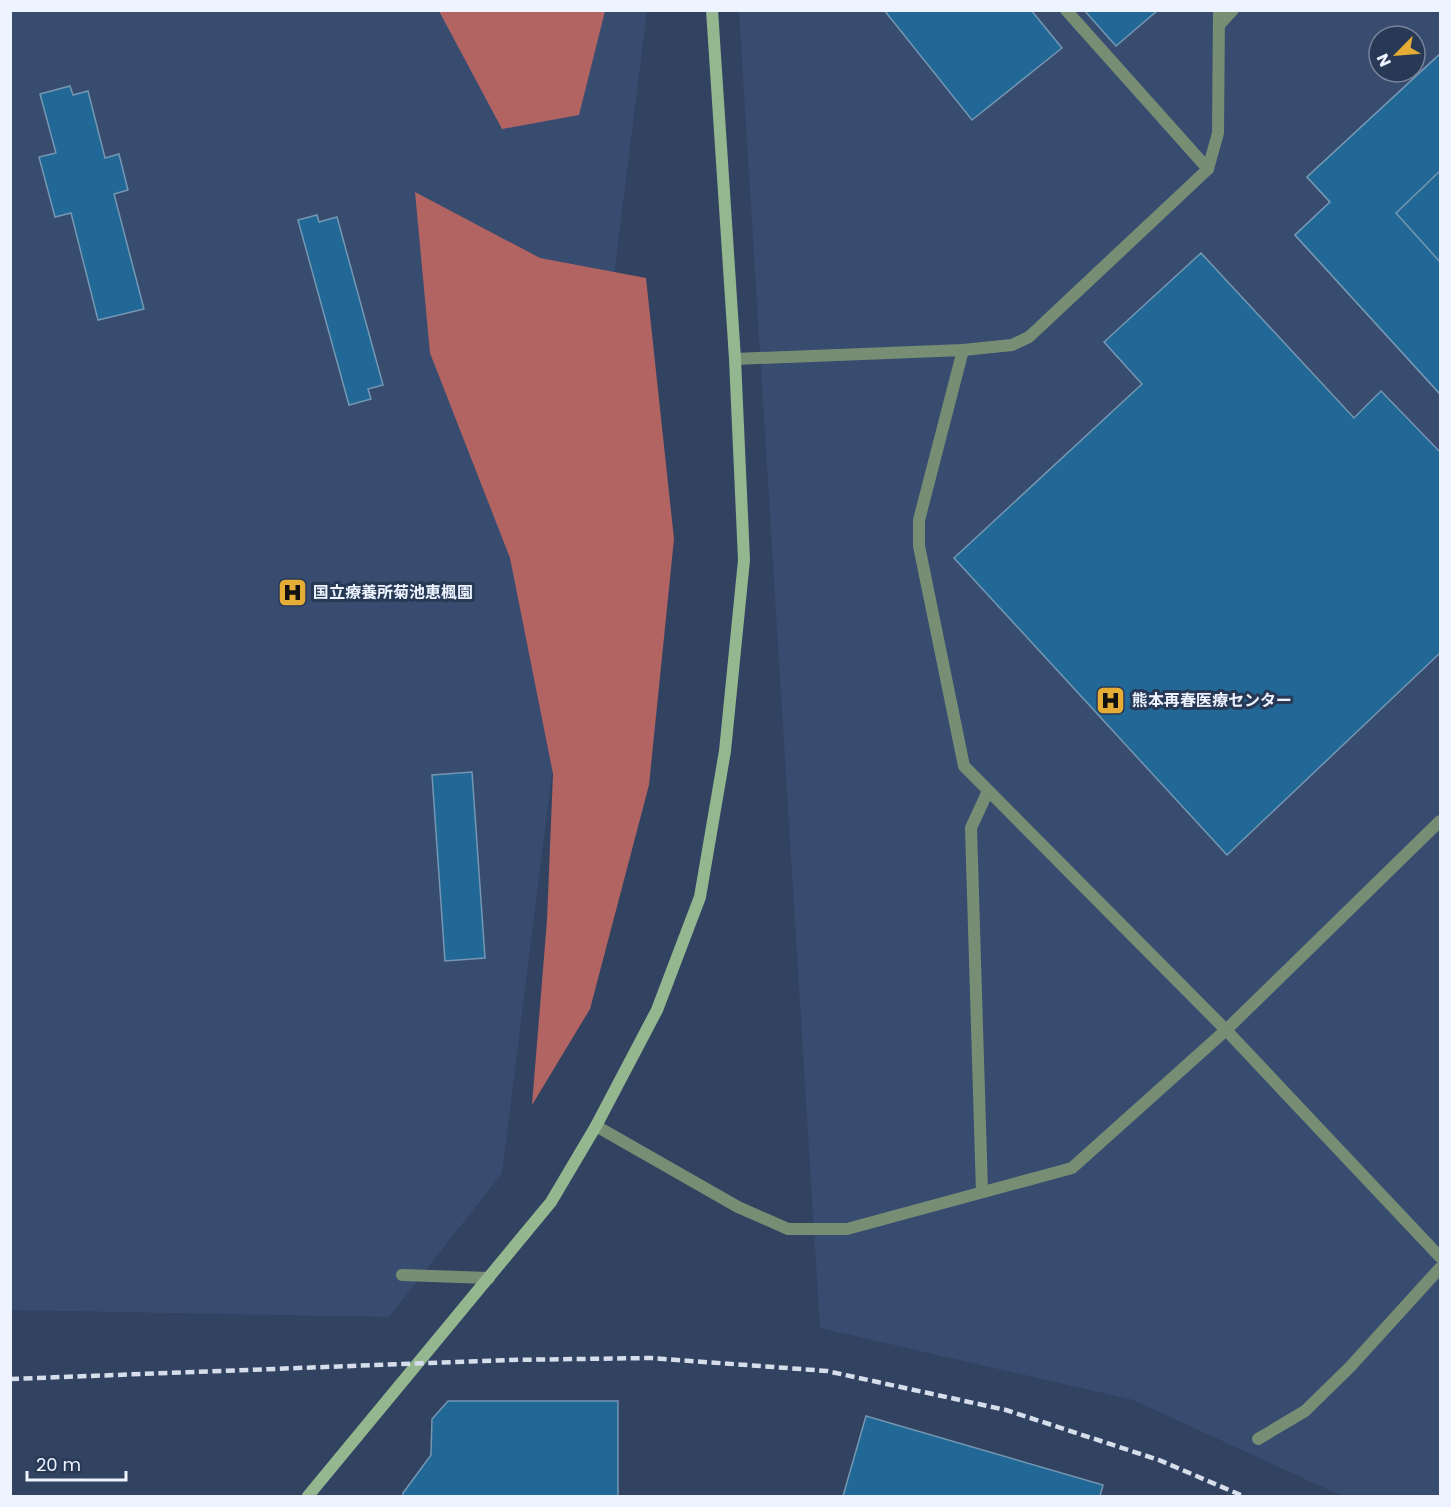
<svg xmlns="http://www.w3.org/2000/svg" width="1451" height="1507" font-family="Poppins,'Noto Sans JP',sans-serif">
	<style>
		.built { fill: #384c70; fill-rule: evenodd }
		.forest { fill: #b16462 }
		.building { fill: #226896; stroke: #7497b2; stroke-width: 1.5 }
		.lines { fill: none; stroke-linecap: round; stroke-linejoin: round }
		.lane { stroke: #778e74; stroke-width: 12 }
		.secondary { stroke: #94b78f; stroke-width: 12 }
		.rail { stroke: #d6ddeb; stroke-width: 4.5; stroke-dasharray: 9 4.5; stroke-linecap: butt }
		.labels { text-anchor: middle; dominant-baseline: central; stroke-width: 6; stroke-linejoin: round; paint-order: stroke }
		.poi-label { font-size: 16px; font-weight: bold; fill: #edf3ff; stroke: #283956; text-anchor: start }
	</style>
	<rect width="100%" height="100%" fill="#324361"/>
	<g class="built">
		<path d="M11,11h636l-145,1162 -113,144 -378,-7z"/>
		<path d="M739,11h701v1485h-98l-209,-96 -313,-72zM1379,36h36v36h-36z"/>
	</g>
	<g class="forest">
		<path d="M439,11h166l-26,104 -77,14z"/>
		<path d="M415,192l125,66 106,20 28,261 -25,246 -59,224 -58,96 15,-185 6,-146 -43,-216 -80,-205z"/>
	</g>
	<g class="building">
		<path d="M884,10h147l31,38 -90,72z"/>
		<path d="M1084,10h74l-42,36z"/>
		<path d="M1440,54v117l-44,42 44,49v132l-145,-159 35,-33 -23,-25z"/>
		<path d="M1440,54v340l-145,-159 35,-33 -23,-25z"/>
		<path d="M70,86l3,9 15,-4 17,67 14,-4 9,36 -14,4 30,115 -46,11 -27,-107 -16,4 -16,-60 17,-4 -16,-59z"/>
		<path d="M1440,171v91l-44,-49z"/>
		<path d="M317,215l2,7 18,-5 46,168 -15,4 3,10 -22,6 -51,-185z"/>
		<path d="M1201,253l153,165 27,-27 59,61v201l-213,202 -273,-297 188,-174 -38,-42z"/>
		<path d="M472,772l13,186 -40,3 -13,-186z"/>
		<path d="M448,1401h170v95h-215v-3l28,-38 1,-36z"/>
		<path d="M866,1416l237,69 -3,11h-257z"/>
	</g>
	<g class="lines">
		<g class="lane">
			<path d="M1066,10l142,159"/>
			<path d="M1219,25l14,-15"/>
			<path d="M963,350l-44,170v26l45,220 262,264 214,227"/>
			<path d="M735,359l228,-9 49,-5 17,-8 179,-168 10,-36 1,-123"/>
			<path d="M596,1126l142,81 50,22h59l225,-61 154,-138 214,-209"/>
			<path d="M982,1192l-11,-364 17,-37"/>
			<path d="M402,1275l87,3"/>
			<path d="M1258,1439l47,-28 45,-44 90,-99"/>
		</g>
		<path class="secondary" d="M308,1496l243,-294 45,-76 61,-116 43,-113 25,-146 19,-191 -9,-201 -23,-349"/>
		<path class="rail" d="M10,1379l498,-19 143,-2 176,13 179,39 153,50 84,36"/>
	</g>
	<defs>
		<symbol id="hospital-square" viewBox="-11 -11 22 22"><rect x="-9" y="-9" width="18" height="18" rx="4" fill="#e5ad35" stroke="#283956"/><path d="M-5-5h3v3.5h4V-5h3V5h-3V1.5h-4V5h-3Z" fill="#111"/></symbol>
	</defs>
	<g fill-rule="evenodd">
		<use href="#hospital-square" x="276" y="576" width="33" height="33"/>
		<use href="#hospital-square" x="1094" y="684" width="33" height="33"/>
	</g>
	<g class="labels">
		<g class="poi-label">
			<text x="313" y="592">国立療養所菊池恵楓園</text>
			<text x="1132" y="700">熊本再春医療センター</text>
		</g>
	</g>
	<rect width="1451" height="1507" fill="none" stroke="#edf3ff" stroke-width="24"/>
	<g transform="translate(1397 54) rotate(245)"><circle r="28" fill="#283956" stroke="#77839a" stroke-width="1.5"/>
	<path d="M0-4.5L10 22L0 15L-10 22Z" fill="#e5ad35"/>
	<text y="-9" font-size="16" font-weight="bold" text-anchor="middle" fill="#edf3ff">N</text>
	</g>
	<path d="M27 1471v9h99v-9" fill="none" stroke="#edf3ff" stroke-width="3"/>
	<text x="36" y="1471" font-size="18" fill="#edf3ff" stroke="#283956" stroke-width="4.5" paint-order="stroke">20 m</text>
</svg>
